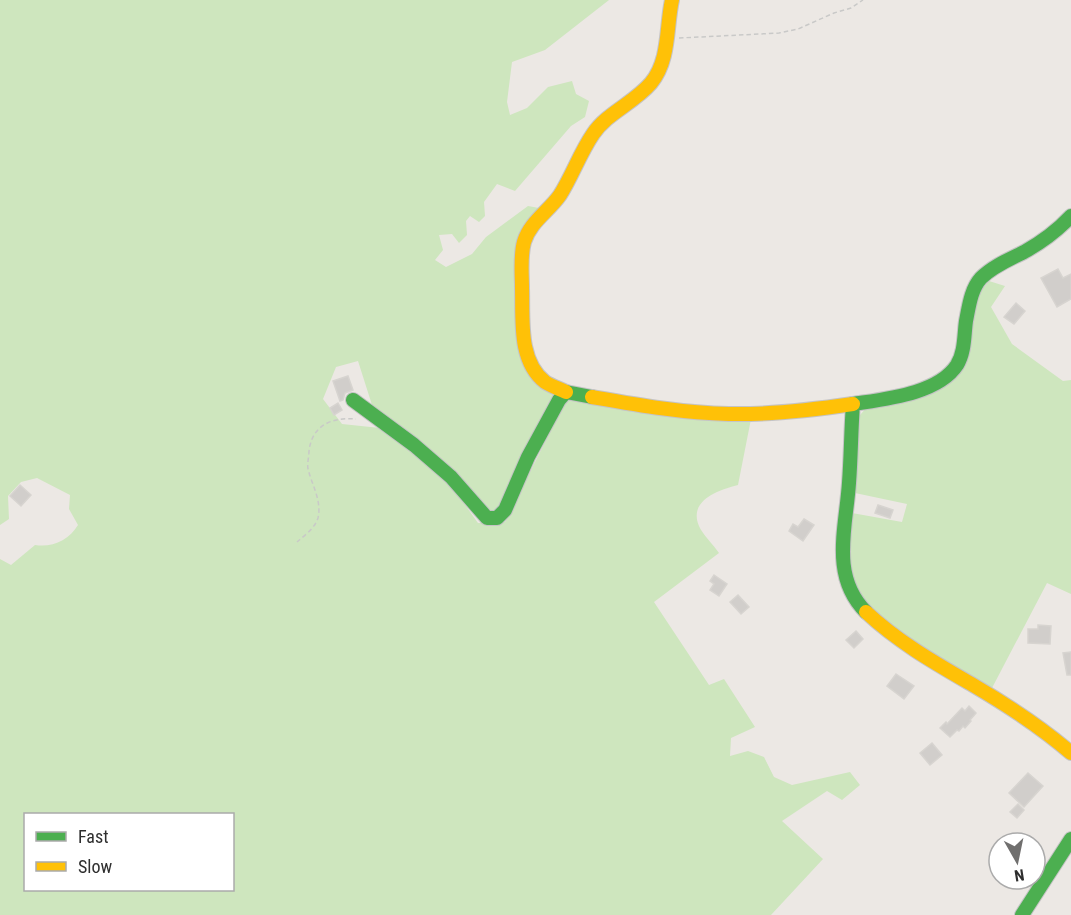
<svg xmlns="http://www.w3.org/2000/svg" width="1071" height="915" font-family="'Roboto Condensed',sans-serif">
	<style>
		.green { fill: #cee6be; fill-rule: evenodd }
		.building { fill: #d1cecb; stroke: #d7d4d0; stroke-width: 1.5 }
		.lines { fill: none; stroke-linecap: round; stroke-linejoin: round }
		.fast-casing { stroke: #c5c4c5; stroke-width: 16 }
		.slow-casing { stroke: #c5c4c5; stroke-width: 16 }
		.path { stroke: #c9c9c8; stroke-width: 1.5; stroke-dasharray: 4.5 3; stroke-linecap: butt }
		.fast { stroke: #4caf50; stroke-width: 14 }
		.slow { stroke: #ffc107; stroke-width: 14 }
	</style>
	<rect width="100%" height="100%" fill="#ece8e4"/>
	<g class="green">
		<path d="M0,0h609l-64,50 -33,12 -5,40 3,13 17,-7 21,-21 24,-6 4,13 13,7 -4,16 -14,9 -56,65 -18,-7 -13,18 1,14 -6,6 -9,-6 -4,5 1,14 -8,8 -7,-9 -13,1 4,15 -8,10 11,7 26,-13 14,-17 42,-31 11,2 -17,33v103l38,49 -54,111 -15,11 -119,-110 -14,-44 -22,6 -13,32 19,25 38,4 68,53 30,42 27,-1 63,-126 183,23 -13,66c-19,5 -50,15 -39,41 4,9 14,18 20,27l-65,49 55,83 15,-6 31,48 -24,11 -1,18 18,-5 16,6 10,20 18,8 58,-13 10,13 -18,15 -15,-9 -45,30 41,38 -52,56h-771v-356l11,6 24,-20c17,3 34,-5 43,-20l-9,-16 1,-14 -33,-17 -16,4 -13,14 1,23 -9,6zM26,814h206v76h-206z"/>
		<path d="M989,281l16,5 -14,21 21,37 51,37 8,-1v214l-24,-11 -55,105c-44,-26 -124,-61 -141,-112 -5,-17 -1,-45 1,-63l50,9 5,-18 -52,-11 5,-78 8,-9 76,-19 32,-90z"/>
	</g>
	<g class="building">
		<path d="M1058,269l5,9 8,-4v25l-14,8 -16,-29z"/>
		<path d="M1016,303l9,8 -11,13 -10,-7z"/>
		<path d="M348,376l5,14 -8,3 -2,7 -3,1 -7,-20z"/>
		<path d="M338,403l4,7 -8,5 -4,-7z"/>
		<path d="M20,485l11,10 -10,11 -11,-10z"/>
		<path d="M878,505l15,5 -3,8 -15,-5z"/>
		<path d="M804,519l10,6 -11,16 -14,-10 4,-7 5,3z"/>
		<path d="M714,575l13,9 -8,12 -9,-6 4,-6 -4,-3z"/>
		<path d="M738,595l11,12 -8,7 -11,-12z"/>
		<path d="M1038,625l13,1 -1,18 -22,-1v-14h10z"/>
		<path d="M856,631l7,8 -9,9 -8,-8z"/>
		<path d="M1071,652v23h-4l-4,-22z"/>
		<path d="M896,674l18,12 -10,13 -17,-13z"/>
		<path d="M969,706l7,7 -6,7 1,1 -6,7 -2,-2 -4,5 -2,-1 -7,7 -10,-9 6,-6 1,2 15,-16 3,3z"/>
		<path d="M932,743l10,12 -12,10 -10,-12z"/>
		<path d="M1028,773l15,13 -19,21 -15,-14z"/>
		<path d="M1018,804l6,6 -7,8 -7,-6z"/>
	</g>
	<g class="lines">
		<defs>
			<g id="fast">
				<path d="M353,400l61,45 37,32 36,41h10l8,-8 23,-53 31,-57 7,-8 26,5"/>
				<path d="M866,612c-36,-36 -20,-84 -17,-129 2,-26 2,-53 4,-79 32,-5 85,-10 104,-39 8,-13 7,-30 9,-44 3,-15 5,-32 15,-43 12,-12 29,-19 43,-26 18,-10 33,-21 47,-36"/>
				<path d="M1022,915l49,-76"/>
			</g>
			<g id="slow">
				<path d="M566,392c-6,-3 -15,-6 -21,-10 -27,-21 -22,-63 -23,-94 0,-14 -2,-32 2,-46 6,-20 25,-31 36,-47 12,-19 20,-42 33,-61 14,-21 41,-31 58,-51 19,-23 15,-56 21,-83"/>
				<path d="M592,397c46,8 91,16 137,17 42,1 83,-4 124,-10"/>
				<path d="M866,612c32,30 69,51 107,73 34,20 68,42 98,68"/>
			</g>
		</defs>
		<use href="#fast" class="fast-casing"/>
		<use href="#slow" class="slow-casing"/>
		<g class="path">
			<path d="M679,38l100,-5 19,-4 36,-16 17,-5 12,-8"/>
			<path d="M297,542c7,-6 18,-14 21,-24 4,-17 -6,-33 -10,-49 -1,-6 1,-12 1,-18 3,-26 23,-34 47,-32"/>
		</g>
		<use href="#fast" class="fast"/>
		<use href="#slow" class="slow"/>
	</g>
	<rect x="24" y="813" width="210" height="78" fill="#ffffff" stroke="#ababab" stroke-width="1.5"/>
	<rect x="36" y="832" width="30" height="9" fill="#4caf50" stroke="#ababab" stroke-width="1.5"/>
	<text x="78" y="843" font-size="18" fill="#2e2e2e">Fast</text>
	<rect x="36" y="862" width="30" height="9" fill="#ffc107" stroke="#ababab" stroke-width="1.5"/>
	<text x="78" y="873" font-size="18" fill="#2e2e2e">Slow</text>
	<g transform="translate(1017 861) rotate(171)"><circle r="28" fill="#ffffff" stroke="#ababab" stroke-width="1.5"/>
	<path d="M0-4.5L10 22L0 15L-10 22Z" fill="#706f6e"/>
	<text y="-9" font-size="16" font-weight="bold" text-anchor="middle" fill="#2e2e2e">N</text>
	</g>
</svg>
